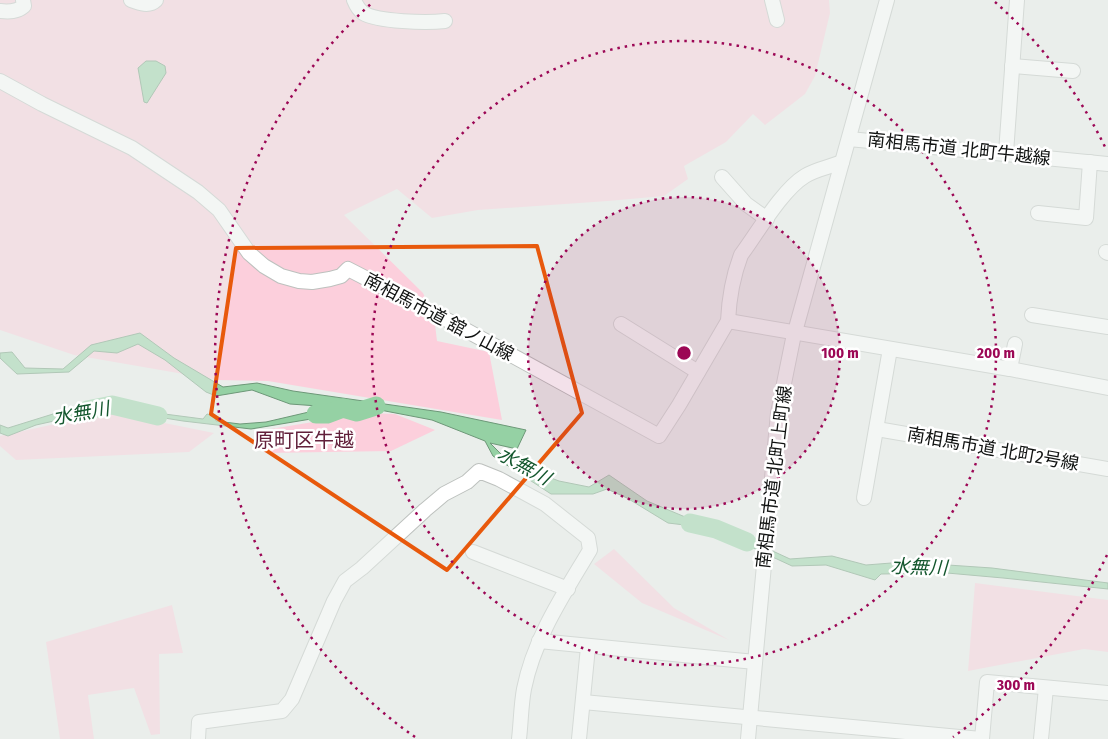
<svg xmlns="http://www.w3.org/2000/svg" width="1108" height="739" font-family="'Fira Sans Condensed','Noto Sans JP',sans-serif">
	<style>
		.green { fill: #fccfdc }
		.water { fill: #95d1a4; stroke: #6d9878 }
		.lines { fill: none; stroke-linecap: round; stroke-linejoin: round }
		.river { stroke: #95d1a4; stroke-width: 19 }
		.minor-casing { stroke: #bdc1be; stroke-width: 16 }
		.minor { stroke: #fff; stroke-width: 14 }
		.marked { fill: none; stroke: #e8590c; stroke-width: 4; stroke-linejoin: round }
		.ring { fill: none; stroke: #9c0755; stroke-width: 2.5; stroke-dasharray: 2.5 5 }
		.labels { text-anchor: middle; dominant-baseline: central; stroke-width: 5; stroke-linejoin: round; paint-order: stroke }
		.street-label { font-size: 18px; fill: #111312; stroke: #fff }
		.water-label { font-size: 19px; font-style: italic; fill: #14572e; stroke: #fff }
		.quarter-label { font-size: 20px; fill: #62203b; stroke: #fff }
		.centre { fill: #9c0755; stroke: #fff; stroke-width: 2.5 }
		.ring-label { font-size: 15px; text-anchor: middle; font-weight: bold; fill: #9c0755; stroke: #fff; stroke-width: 5; stroke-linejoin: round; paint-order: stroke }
	</style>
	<rect width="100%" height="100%" fill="#eaeeeb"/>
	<g class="green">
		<path d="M0,0h829l1,13 -15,63 -10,18 -40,31 -12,-11 -27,28 -42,24 4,13 -24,17 -56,5 -130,9 -46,8 -35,-29 -53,26 79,78 11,23 3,25 52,11 13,68 -234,-39 -50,-1 -144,-25 -74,-25z"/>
		<path d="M110,412l104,21 -25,19 -173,8 -16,-14v-10z"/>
		<path d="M367,413l28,1 40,16 -44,21 -127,2 1,-23z"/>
		<path d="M614,549l60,59 55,32 -87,-37 -48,-39z"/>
		<path d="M975,583l133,17v52l-24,-3 -116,22z"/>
		<path d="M172,605l11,48 -24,1 1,80 -9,1 -17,-47 -46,7 6,44h-34l-14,-97z"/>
	</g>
	<g class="water">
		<path d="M146,61h10l9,5 1,7 -19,30 -3,-1 -6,-34z"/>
		<path d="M140,333l34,25 49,29 34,-4 36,8 148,21 85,18 -9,19 -27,-6 19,19 50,19 30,6 20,-12 38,26 43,18 37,11 63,29 42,-3 34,9 38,-3 88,6 116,15v6l-105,-11 -56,-5 -66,1 -6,6 -49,-15 -34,1 -69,-32 3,-4 -58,-7 -41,-25 -20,-9 -14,5h-42l-58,-38 -8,-15 -53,-21 -52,-10 -9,-1 -120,20 -68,-8 -75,-12 -72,16 -28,11 -8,-3v-8l8,3 45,-14 59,-9 22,5 69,9 4,-5 8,2 1,5 24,3 26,-2 60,-14 13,2 3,1 18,-2 -70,-5 -38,-14 -36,6 -10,-4 -41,-32 -27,-16 -21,9 -23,-2 -25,21 -52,2 -17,-16v-5l12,-1 13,16 38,1 28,-24z"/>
	</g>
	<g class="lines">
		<g class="river">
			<path d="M87,410l25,-5 46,11"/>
			<path d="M316,414h11l16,-6 14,4 19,-6"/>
			<path d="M690,523l26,6 31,13"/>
		</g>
		<defs>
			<g id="minor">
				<path d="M131,0c8,3 18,7 25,0"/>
				<path d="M354,0c2,5 5,10 9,13 15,9 64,10 82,8"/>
				<path d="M772,0l5,20"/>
				<path d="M0,11c9,1 17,1 24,-5l-1,-6"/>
				<path d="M1012,66l61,5"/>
				<path d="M0,81l42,23 90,44 66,44 21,18 30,43 15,13 17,10 18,5 13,1 18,-3 11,-3 7,-7 103,53 208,114 20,-31 49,-84c1,-22 5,-45 13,-66 17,-23 41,-65 64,-79 11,-7 25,-9 37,-14"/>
				<path d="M849,139l259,25"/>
				<path d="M1006,153l11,-153"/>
				<path d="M722,177l24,27 21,15"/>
				<path d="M1038,213l48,5 4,-56"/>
				<path d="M1106,252l2,1"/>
				<path d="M1032,315l76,12"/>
				<path d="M728,321l282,48 98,19"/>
				<path d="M621,324l77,48"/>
				<path d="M1010,369l5,-25"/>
				<path d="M877,429l231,40"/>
				<path d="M864,498l26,-149"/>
				<path d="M473,552l95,37"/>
				<path d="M539,641l216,21"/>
				<path d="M583,702l398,37"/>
				<path d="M198,739l1,-17 83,-11 10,-12 42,-98 11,-20 17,-13 63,-58 19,-16 23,-12 12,-11 20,8 46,25 43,34 2,12c-26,44 -56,88 -66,139 -3,16 -3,33 -5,50"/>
				<path d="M579,739l9,-92"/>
				<path d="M748,739l30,-326 15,-74 94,-339"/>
				<path d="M982,739l5,-57 121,11"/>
				<path d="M1041,739l5,-51"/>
			</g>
		</defs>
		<use href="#minor" class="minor-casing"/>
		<use href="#minor" class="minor"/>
	</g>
	<path d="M0 0H1108V739H0ZM537,246l45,167 -135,157 -236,-156 25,-166z" fill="#eaeeeb" fill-opacity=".55" fill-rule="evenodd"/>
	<path class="marked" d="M537,246l45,167 -135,157 -236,-156 25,-166z"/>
	<circle cx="684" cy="353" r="156" fill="#9c0755" fill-opacity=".12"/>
	<g class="ring">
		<circle cx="684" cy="353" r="156"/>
		<circle cx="684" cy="353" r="312"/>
		<path d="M1107 555A469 469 0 0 1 953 737M415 737A469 469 0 0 1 373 2M995 2A469 469 0 0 1 1107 151"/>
	</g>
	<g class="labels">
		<g class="street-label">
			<text transform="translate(959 149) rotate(6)">南相馬市道 北町牛越線</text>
			<text transform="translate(439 317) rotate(28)">南相馬市道 舘ノ山線</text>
			<text transform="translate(993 449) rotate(10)">南相馬市道 北町2号線</text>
			<text transform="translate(774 477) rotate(-83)">南相馬市道 北町上町線</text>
		</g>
		<g class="water-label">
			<text transform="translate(81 413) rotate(-10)">水無川</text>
			<text transform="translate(524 466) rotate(29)">水無川</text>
			<text transform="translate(919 567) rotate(2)">水無川</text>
		</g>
		<g class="quarter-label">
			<text x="304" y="440">原町区牛越</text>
		</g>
	</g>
	<circle cx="684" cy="353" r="8" class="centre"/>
	<g class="ring-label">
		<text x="840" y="358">100 m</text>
		<text x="996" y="358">200 m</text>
		<text x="1016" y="690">300 m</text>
	</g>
</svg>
